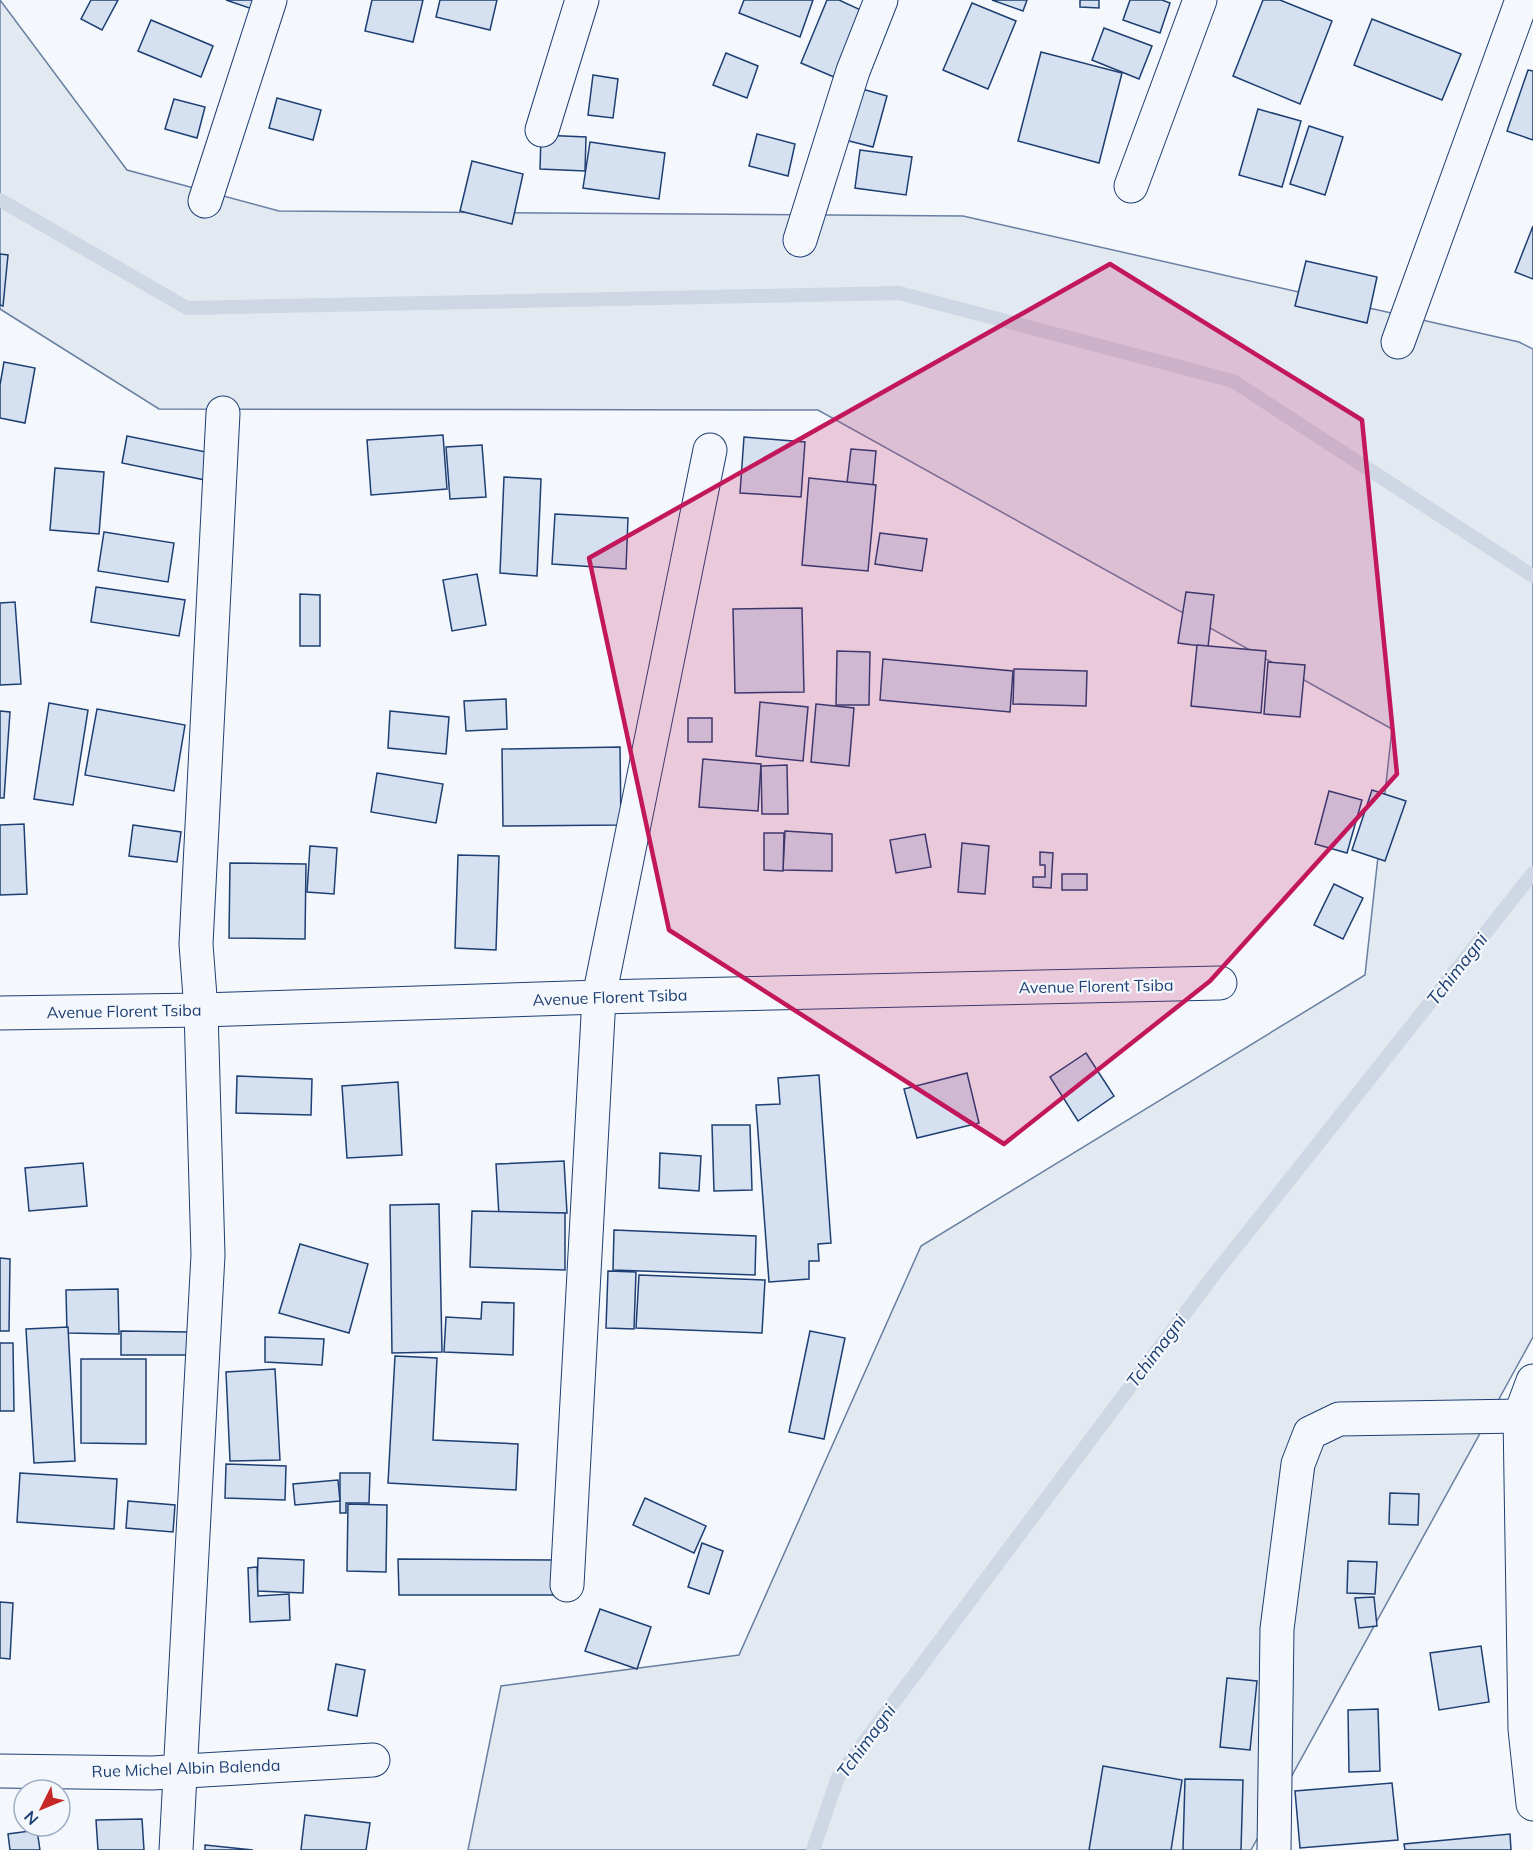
<svg xmlns="http://www.w3.org/2000/svg" width="1533" height="1850" font-family="Mulish,sans-serif">
	<style>
		.green { fill: #e3e9f0; stroke: #687fa3; stroke-width: 1.5 }
		.lines { fill: none; stroke-linecap: round; stroke-linejoin: round }
		.stream { stroke: #cfd7e4; stroke-width: 14 }
		.building { fill: #d5e0f0; stroke: #1d3f73; stroke-width: 1.5 }
		.minor-casing { stroke: #1d3f73; stroke-width: 35 }
		.minor { stroke: #f4f7fb; stroke-width: 33 }
		.marked { fill: #c2185b; fill-opacity: 0.2; stroke: #c2185b; stroke-width: 4.5; stroke-linejoin: round }
		.labels { text-anchor: middle; dominant-baseline: central; stroke-width: 4.5; stroke-linejoin: round; paint-order: stroke }
		.street-label { font-size: 16px; fill: #1d3f73; stroke: #f4f7fb }
		.water-label { font-size: 18px; font-style: italic; fill: #1d3f73; stroke: #f4f7fb }
	</style>
	<rect width="100%" height="100%" fill="#f4f7fb"/>
	<path class="green" d="M0,0l127,170 152,41 684,5 556,126 14,7v988l-282,513h-783l33,-164 238,-31 182,-409 444,-271 27,-246 -574,-319 -659,-1 -159,-100z"/>
	<g class="lines">
		<g class="stream">
			<path d="M0,200l187,108 712,-15 334,88 300,195"/>
			<path d="M813,1850l25,-73 375,-501 320,-403"/>
		</g>
	</g>
	<g class="building">
		<path d="M91,0h27l-16,30 -21,-11z"/>
		<path d="M226,0h36l-4,11z"/>
		<path d="M372,0h51l-10,42 -48,-11z"/>
		<path d="M440,0h57l-7,30 -54,-13z"/>
		<path d="M744,0h69l-13,37 -61,-24z"/>
		<path d="M827,0h12l24,11 -29,66 -33,-14z"/>
		<path d="M992,0h35l-4,11z"/>
		<path d="M1080,0h19v8l-19,-1z"/>
		<path d="M1130,0h32l8,3 -10,30 -37,-13z"/>
		<path d="M1263,0h17l52,21 -32,83 -67,-28z"/>
		<path d="M972,3l44,18 -28,68 -45,-19z"/>
		<path d="M1372,19l89,35 -19,46 -88,-35z"/>
		<path d="M151,20l62,26 -12,31 -63,-26z"/>
		<path d="M1104,28l48,18 -13,33 -47,-19z"/>
		<path d="M1041,52l81,21 -23,90 -81,-22z"/>
		<path d="M726,53l32,13 -11,32 -34,-13z"/>
		<path d="M1528,70l5,1v69l-26,-9z"/>
		<path d="M593,75l25,4 -5,39 -25,-3z"/>
		<path d="M855,87l32,9 -14,51 -32,-8z"/>
		<path d="M277,98l44,12 -8,30 -44,-12z"/>
		<path d="M174,99l31,8 -8,31 -32,-9z"/>
		<path d="M1258,109l43,12 -19,66 -43,-12z"/>
		<path d="M1309,126l34,11 -18,58 -35,-11z"/>
		<path d="M757,134l38,10 -7,32 -39,-10z"/>
		<path d="M541,135l45,2 -1,34 -45,-2z"/>
		<path d="M590,142l75,11 -6,46 -76,-11z"/>
		<path d="M860,150l52,7 -6,38 -51,-7z"/>
		<path d="M472,161l51,13 -11,50 -52,-13z"/>
		<path d="M1533,226v53l-18,-7z"/>
		<path d="M0,254l8,1 -5,51 -3,-1z"/>
		<path d="M1306,261l71,16 -10,46 -72,-17z"/>
		<path d="M4,362l31,6 -10,55 -25,-5v-33z"/>
		<path d="M443,435l4,54 -76,6 -4,-55z"/>
		<path d="M127,436l84,17 -6,27 -83,-17z"/>
		<path d="M744,437l61,5 -4,55 -61,-4z"/>
		<path d="M482,445l4,52 -36,2 -4,-52z"/>
		<path d="M851,449l25,2 -3,34 -26,-2z"/>
		<path d="M55,468l49,4 -5,62 -49,-4z"/>
		<path d="M504,477l37,2 -4,97 -37,-3z"/>
		<path d="M809,478l67,7 -8,86 -66,-6z"/>
		<path d="M555,514l73,4 -2,51 -74,-5z"/>
		<path d="M104,532l70,11 -6,39 -70,-11z"/>
		<path d="M880,533l47,6 -5,32 -47,-7z"/>
		<path d="M477,574l9,51 -34,6 -9,-51z"/>
		<path d="M96,587l89,13 -6,36 -88,-14z"/>
		<path d="M1186,592l28,3 -6,52 -30,-4z"/>
		<path d="M300,594l20,1v51h-20z"/>
		<path d="M15,602l6,82 -21,1v-82z"/>
		<path d="M802,608l2,84 -69,1 -2,-84z"/>
		<path d="M1197,645l69,6 -5,62 -70,-7z"/>
		<path d="M837,651l33,1 -1,53h-33z"/>
		<path d="M883,659l130,12 -3,41 -130,-12z"/>
		<path d="M1268,662l37,3 -5,52 -36,-3z"/>
		<path d="M1014,669l73,2 -1,35 -73,-2z"/>
		<path d="M506,699l1,30 -41,2 -2,-30z"/>
		<path d="M760,702l48,5 -5,54 -47,-5z"/>
		<path d="M49,703l39,7 -15,95 -39,-6z"/>
		<path d="M816,704l38,4 -5,58 -38,-4z"/>
		<path d="M97,709l88,16 -11,66 -89,-16z"/>
		<path d="M0,711l10,1 -6,86h-4z"/>
		<path d="M390,711l59,6 -3,37 -58,-6z"/>
		<rect x="688" y="718" width="24" height="24"/>
		<path d="M620,747l1,78 -118,1 -1,-77z"/>
		<path d="M703,759l58,5 -3,47 -59,-4z"/>
		<path d="M787,765l1,49h-26l-1,-48z"/>
		<path d="M377,773l66,11 -7,39 -65,-11z"/>
		<path d="M1372,790l34,11 -21,60 -33,-11z"/>
		<path d="M1329,791l33,9 -15,53 -32,-9z"/>
		<path d="M24,824l3,70 -27,1v-70z"/>
		<path d="M133,825l48,7 -4,30 -48,-6z"/>
		<path d="M785,831l47,3v37l-49,-1z"/>
		<path d="M764,833h20l-1,38 -19,-1z"/>
		<path d="M925,834l6,33 -35,6 -6,-33z"/>
		<path d="M962,843l27,3 -4,48 -27,-2z"/>
		<path d="M310,846l27,2 -3,46 -27,-2z"/>
		<path d="M1040,852l13,1 -2,35 -18,-1v-10h12v-12h-5z"/>
		<path d="M458,855l41,1 -3,94 -41,-2z"/>
		<path d="M230,863l76,1 -1,75 -76,-1z"/>
		<rect x="1062" y="874" width="25" height="16"/>
		<path d="M1334,884l29,14 -20,41 -29,-14z"/>
		<path d="M1086,1053l28,43 -36,25 -28,-44z"/>
		<path d="M967,1073l12,50 -62,15 -13,-49z"/>
		<path d="M819,1075l12,168 -13,1 1,17h-10v18l-40,3 -13,-177 24,-1 -2,-26z"/>
		<path d="M237,1076l75,3 -1,36 -75,-2z"/>
		<path d="M398,1082l4,73 -55,3 -5,-72z"/>
		<path d="M712,1125h38l2,65 -38,1z"/>
		<path d="M660,1153l41,3 -2,35 -40,-3z"/>
		<path d="M564,1161l3,52 -68,3 -3,-52z"/>
		<path d="M83,1163l4,43 -58,5 -4,-43z"/>
		<path d="M439,1204l3,148 -50,1 -2,-148z"/>
		<path d="M472,1211l93,2v57l-95,-3z"/>
		<path d="M614,1230l142,6 -1,39 -142,-5z"/>
		<path d="M300,1244l68,20 -19,69 -70,-20z"/>
		<path d="M0,1258l10,1 -1,72h-9z"/>
		<path d="M608,1271l28,1 -2,57 -28,-1z"/>
		<path d="M639,1275l126,5 -3,53 -126,-5z"/>
		<path d="M118,1289l1,45 -52,-1 -1,-43z"/>
		<path d="M482,1302l32,1 -1,52 -69,-3 2,-35 35,2z"/>
		<path d="M68,1327l7,134 -41,2 -8,-134z"/>
		<path d="M121,1331l69,1 -1,23h-68z"/>
		<path d="M810,1331l35,7 -21,101 -35,-7z"/>
		<path d="M265,1337l59,2 -2,26 -57,-3z"/>
		<path d="M0,1343h13l1,68h-14z"/>
		<path d="M395,1356l42,2 -4,82 85,4 -2,46 -128,-7z"/>
		<path d="M81,1359h65v85l-65,-1z"/>
		<path d="M275,1369l5,91 -50,1 -4,-89z"/>
		<path d="M226,1464l60,2 -1,34 -60,-2z"/>
		<path d="M20,1473l97,6 -3,50 -97,-7z"/>
		<path d="M340,1473h30l-1,30h-23v10h-6z"/>
		<path d="M338,1480l2,21 -45,4 -2,-21z"/>
		<path d="M1390,1493l29,1 -1,31 -29,-1z"/>
		<path d="M645,1498l61,28 -12,27 -61,-28z"/>
		<path d="M128,1501l47,4 -2,27 -47,-4z"/>
		<path d="M348,1504l39,1 -1,67 -39,-1z"/>
		<path d="M702,1543l21,8 -14,43 -21,-7z"/>
		<path d="M258,1558l46,2 -1,33 -46,-2z"/>
		<path d="M398,1559l155,1v35h-154z"/>
		<path d="M1348,1561l29,1 -2,32 -28,-1z"/>
		<path d="M257,1567l1,29 31,-2 1,26 -40,2 -2,-54z"/>
		<path d="M1374,1597l3,29 -18,2 -4,-30z"/>
		<path d="M0,1602l13,1 -3,56 -10,-1z"/>
		<path d="M600,1609l51,18 -14,42 -52,-18z"/>
		<path d="M1481,1646l8,56 -50,8 -9,-57z"/>
		<path d="M336,1664l29,6 -8,46 -29,-6z"/>
		<path d="M1227,1678l30,3 -7,69 -30,-3z"/>
		<path d="M1378,1709l2,62 -31,1 -1,-62z"/>
		<path d="M1103,1766l79,14 -11,70h-82z"/>
		<path d="M1185,1779l58,1 -2,70h-58z"/>
		<path d="M1392,1783l6,57 -98,8 -5,-57z"/>
		<path d="M305,1815l65,8 -4,27h-65z"/>
		<path d="M142,1819l2,31h-46l-2,-30z"/>
		<path d="M37,1830l3,20h-30l-2,-16z"/>
		<path d="M1510,1834l1,16h-106l-1,-6z"/>
		<path d="M205,1845l48,5h-48z"/>
	</g>
	<g class="lines">
		<defs>
			<g id="minor">
				<path d="M542,130l40,-130"/>
				<path d="M1131,186l69,-186"/>
				<path d="M205,201l65,-201"/>
				<path d="M800,240l53,-169 28,-71"/>
				<path d="M1398,342l124,-342"/>
				<path d="M0,1013l201,-3 398,-13 621,-14"/>
				<path d="M1533,1381l-13,35 5,313 8,75"/>
				<path d="M567,1585l32,-588 111,-547"/>
				<path d="M0,1771l152,2 221,-13"/>
				<path d="M176,1850l32,-595 -7,-245 -5,-66 27,-531"/>
				<path d="M1274,1850l3,-221 21,-165 12,-31 29,-14 181,-3"/>
			</g>
		</defs>
		<use href="#minor" class="minor-casing"/>
		<use href="#minor" class="minor"/>
	</g>
	<path class="marked" d="M1110,264l252,156 35,354 -187,207 -206,163 -335,-214 -80,-372z"/>
	<g class="labels">
		<g class="street-label">
			<text transform="translate(1096 986) rotate(-1)">Avenue Florent Tsiba</text>
			<text transform="translate(610 997) rotate(-2)">Avenue Florent Tsiba</text>
			<text transform="translate(124 1011) rotate(-1)">Avenue Florent Tsiba</text>
			<text transform="translate(186 1768) rotate(-2)">Rue Michel Albin Balenda</text>
		</g>
		<g class="water-label">
			<text transform="translate(1457 969) rotate(-52)">Tchimagni</text>
			<text transform="translate(1156 1351) rotate(-53)">Tchimagni</text>
			<text transform="translate(866 1741) rotate(-54)">Tchimagni</text>
		</g>
	</g>
	<g transform="translate(42 1808) rotate(227)"><circle r="28" fill="#f4f7fb" stroke="#9eadc5" stroke-width="1.5"/>
	<path d="M0-4.5L10 22L0 15L-10 22Z" fill="#c62828"/>
	<text y="-9" font-size="16" font-weight="bold" text-anchor="middle" fill="#1d3f73">N</text>
	</g>
</svg>
